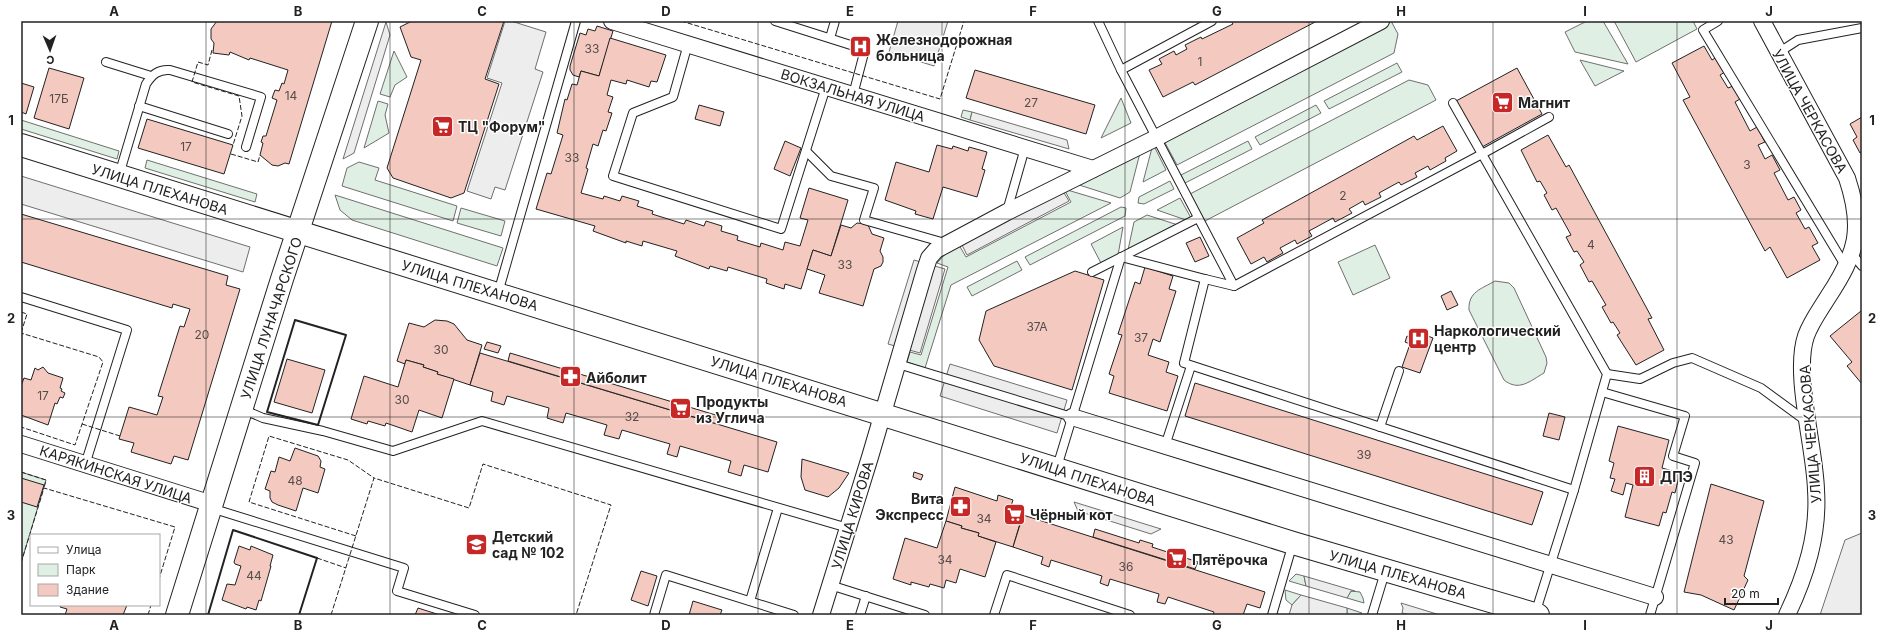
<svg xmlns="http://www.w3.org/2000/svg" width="1883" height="636" font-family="Inter,sans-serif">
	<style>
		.green { fill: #e0efe3; stroke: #6f6f6f }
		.parking { fill: #ededed; stroke: #6f6f6f }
		.building { fill: #f3c9c0; stroke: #222 }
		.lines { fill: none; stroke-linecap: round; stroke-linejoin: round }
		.lane-casing { stroke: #222; stroke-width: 10 }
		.street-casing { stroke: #222; stroke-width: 18 }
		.secondary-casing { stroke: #222; stroke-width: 24 }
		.lane { stroke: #fff; stroke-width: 8 }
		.street { stroke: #fff; stroke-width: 16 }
		.secondary { stroke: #fff; stroke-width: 22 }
		.fence { stroke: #222; stroke-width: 1; stroke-dasharray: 5 2; stroke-linecap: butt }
		.wall { stroke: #222; stroke-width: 2 }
		.grid { fill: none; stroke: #222; stroke-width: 1; stroke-opacity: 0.55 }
		.labels { text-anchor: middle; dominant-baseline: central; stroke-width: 3; stroke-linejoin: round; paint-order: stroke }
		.number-label { font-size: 12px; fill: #564c4a }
		.poi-label { font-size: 14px; font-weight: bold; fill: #222; stroke: #fff; text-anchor: start }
		.street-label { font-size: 14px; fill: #222; stroke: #fff }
		.neatline { fill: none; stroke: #222; stroke-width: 1.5 }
		.grid-label { font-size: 13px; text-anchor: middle; font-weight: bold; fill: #222 }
	</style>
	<rect width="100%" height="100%" fill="#fff"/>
	<g class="green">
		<path d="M1391,21l7,13 -4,19 -217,112 -14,-26z"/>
		<path d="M1587,21h16l25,43 -53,-12 -10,-20z"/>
		<path d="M1614,21h79l4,8 -61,33z"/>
		<path d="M394,51l13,26 -12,8 -5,12 -10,-3z"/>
		<path d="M1580,60l44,11 -29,15z"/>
		<path d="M1397,63l5,9 -73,37 -5,-8z"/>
		<path d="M1409,80l19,5 8,15 -231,121 -15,-27z"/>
		<path d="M1121,98l10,25 -30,15z"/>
		<path d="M378,101l10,3 -3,11 4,18 -25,15z"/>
		<path d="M1316,105l5,8 -61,32 -5,-8z"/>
		<path d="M963,110l9,2 -2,8 -9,-3z"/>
		<path d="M21,120l98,31 -2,8 -96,-30z"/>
		<path d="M1248,141l4,8 -67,34 -4,-8z"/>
		<path d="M1153,144l13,26 -23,12z"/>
		<path d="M1140,153l-10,39 -10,6 -44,-14z"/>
		<path d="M147,160l110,34 -2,8 -110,-34z"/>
		<path d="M359,162l20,6 -4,12 82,26 -4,15 -111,-35 5,-18z"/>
		<path d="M1170,181l4,8 -30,15 -6,-1 1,-6z"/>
		<path d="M1064,189l47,14 -160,82 -26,83 -18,-6 3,-10 11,3 27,-88 -11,-4 11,-12 11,-6 7,12 105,-55z"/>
		<path d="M335,195l168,53 -6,18 -145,-46 -12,-10z"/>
		<path d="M1180,198l11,20 -5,2 -29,-10z"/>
		<path d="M1121,207l5,1 -1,8 -95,49 -5,-8z"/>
		<path d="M461,208l44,13 -4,15 -44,-13z"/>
		<path d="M1147,215l31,10 -50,25 6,-28z"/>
		<path d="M1123,227l-5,28 -17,8 -10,-19z"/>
		<path d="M1375,245l15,33 -37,17 -15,-33z"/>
		<path d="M1017,261l5,9 -50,26 -5,-9z"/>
		<path d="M1495,281l14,2 5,5 32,69 1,6 -3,10c-14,8 -25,19 -40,7l-35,-70c-1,-18 12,-21 26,-29z"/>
		<path d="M21,472l25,8 -25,83z"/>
		<path d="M1296,574l8,2 2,10 -17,-5z"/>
		<path d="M1285,590l16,5 -9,10 -6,-5z"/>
		<path d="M1351,591l9,1 3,6 1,5 -17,-5z"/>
		<path d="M1347,608l15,5 -2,2h-13z"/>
	</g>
	<g class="parking">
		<path d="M505,21h6l35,11 -11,37 8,3 -38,118 -10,-3 -4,12 -24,-8 35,-108 -15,-5z"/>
		<path d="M898,21h50l-14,45 -45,-14z"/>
		<path d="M386,22l4,13 -36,118 -11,6z"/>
		<path d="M972,112l95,28 2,9 -99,-29z"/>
		<path d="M21,176l229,71 -7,25 -222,-68z"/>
		<path d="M1061,188l8,13 -102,54 -7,-14z"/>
		<path d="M914,260l31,9 -25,84 -32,-9z"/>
		<path d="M950,364l117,36 -10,33 -117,-37z"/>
		<path d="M1074,502l87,27 -10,5 -73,-23z"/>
		<path d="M1862,533v82h-42l25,-75z"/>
		<path d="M1304,576l51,15h-4l-4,7 -41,-12z"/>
		<path d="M1301,595l46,13v7h-58l3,-10z"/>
		<path d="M1401,603l39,12h-30l-8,-2 1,-5z"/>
	</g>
	<g class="building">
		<path d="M217,21h115l-43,143 -4,-1 -7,3 -6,-1 -12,-10 3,-12 -2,-1 2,-6h3l11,-36 -5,-2 3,-8 4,1 3,-8 2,1 4,-14 -38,-12 -1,2 -19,-8 -1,3 -16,-2 1,-10 -3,-4v-10z"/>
		<path d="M412,21h92l-19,58 14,5 -35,109 -13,5 -58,-20 -6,-10 34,-108 -10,-3 -11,-30z"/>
		<path d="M1231,21h86l-122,64 -2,-3 -30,15 -14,-27 13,-6 -3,-5 15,-8 2,4 11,-6 -2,-4 16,-8 1,2 31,-15z"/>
		<path d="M597,26l16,5 -14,45 -18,-5 -2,6 -6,-2 -3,-5v-4l10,-33 6,2 2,-6 7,2z"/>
		<path d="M610,38l56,17 -9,27 -6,-1 -2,6 -22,-7 -1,4 -15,-4 -4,15 6,2 -5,15 4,1 -6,18 -3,-1 -5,16 -5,-2 -7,24 2,1 -7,24 22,6 1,-3 16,5 2,-5 17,5 -2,5 16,5 -1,3 32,10 2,-4 18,6 2,-5 16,5 -1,5 17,5 -1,4 23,7 1,-4 22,7 2,-8 15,4 8,-26 -8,-2 9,-30 39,12 -17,56 -18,-6 -12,39 -16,-5 -1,5 -18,-6 1,-4 -39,-12 -1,4 -17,-5 -1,3 -34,-13 2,-5 -34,-10 -1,5 -16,-5v2l-33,-12 2,-5 -59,-17 11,-36 4,1 12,-39 -6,-2 8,-34 2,1 5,-16 5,1 4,-14 18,5z"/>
		<path d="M1704,46l8,14 5,-3 8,15 -5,3 8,13 5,-2 7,13 -5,3 15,29 7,-4 8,15 -7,3 7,14 7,-4 8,15 -6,3 14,27 6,-3 7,13 -5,3 9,16 4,-2 9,16 -6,3 8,14 -33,18 -17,-31 -5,4 -82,-151 7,-3 -18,-34z"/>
		<path d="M49,68l35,10 -15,51 -35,-11z"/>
		<path d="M1517,68l25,46 -60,33 -26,-46z"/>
		<path d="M975,70l120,35 -9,29 -120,-36z"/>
		<path d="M21,83l13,4 -8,27 -5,-2z"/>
		<path d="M699,105l25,7 -4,14 -25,-7z"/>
		<path d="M1862,117v35l-2,1 -7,-13 4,-3 -7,-13z"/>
		<path d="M147,119l86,26 -9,29 -86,-26z"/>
		<path d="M1443,126l14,25 -12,7 1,3 -16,9 -2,-4 -13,7 2,4 -16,8 -2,-3 -20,11 2,4 -16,8 -2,-4 -14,8 3,4 -17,9 -2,-4 -24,13 3,5 -15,8 -2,-4 -15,8 3,5 -16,9 -3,-5 -13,7 -14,-26 27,-15 -2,-3 152,-84 3,4z"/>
		<path d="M1548,135l18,32 3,-2 83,153 -4,1 16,31 -28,15 -19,-30 3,-2 -7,-11 -2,1 -9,-16 4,-2 -14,-24 -3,1 -9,-17 4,-3 -7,-11 -3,1 -8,-15 5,-2 -15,-27 -4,2 -8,-15 3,-2 -7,-12 -3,1 -16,-32z"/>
		<path d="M785,141l16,7 -11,28 -16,-7z"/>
		<path d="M937,145l15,4 1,-3 15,5 1,-4 18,5 -5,17 3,1 -8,27 -34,-10 -10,32 -18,-5 1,-3 -31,-11 11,-38 33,10z"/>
		<path d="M21,214l207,62 -2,9 14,4 -52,171 -14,-4 -3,8 -40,-12 3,-9 -15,-4 10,-32 28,8 6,-18 -5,-1 22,-70 4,1 6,-18 -17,-5 -1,4 -151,-46z"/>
		<path d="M857,223l9,1 3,3 3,7 12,4 -4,13 3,6v5l-2,4 -7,3 -11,37 -44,-13 6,-18 -18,-6 6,-19 18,6 10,-31 10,3z"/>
		<path d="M1200,237l9,19 -14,6 -9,-19z"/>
		<path d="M1145,267l28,9 -4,13 7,2 -16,51 -7,-3 -5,16 21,7 -3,10 12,4 -11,35 -58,-18 5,-17 -5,-2 13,-39 -4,-1 17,-52 5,2z"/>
		<path d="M1075,271l29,9 -32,110 -78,-24 -15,-26 7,-29z"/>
		<path d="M1451,291l7,14 -11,5 -6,-14z"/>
		<path d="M1861,311l1,2v71l-15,-18 5,-4 -22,-26z"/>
		<path d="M435,320l12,1 7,3 13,16 15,5 -12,40 -33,-11 1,-2 -15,-5 1,-2 -18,-5 -1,4 -8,-3 12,-38 15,4z"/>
		<path d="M1415,331l18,7 -13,35 -18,-6 8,-23 -5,-2 2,-6 5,2z"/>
		<path d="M487,342l14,4 -3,7 -14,-4z"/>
		<path d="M480,353l297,89 -9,30 -24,-7 -3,11 -13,-4 3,-11 -51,-15 -3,11 -10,-3 3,-10 -48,-14 -3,9 -15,-4 3,-10 -41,-12 -3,10 -16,-5 2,-10 -42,-12 -3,9 -13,-4 2,-9 -23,-7z"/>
		<path d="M510,353l209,63 -2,8 -209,-63z"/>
		<path d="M287,359l38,11 -13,43 -38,-11z"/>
		<path d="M406,360l18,5 -1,2 15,5 -1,2 17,5 -12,39 -23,-8 -7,22 -26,-9 -1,3 -17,-5 -1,3 -16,-5 13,-43 34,11z"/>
		<path d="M43,367l5,6 15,5 -3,10 2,1 -1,2 4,2 -2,5 -3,-1 -3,7 -2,-1 -7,22 -27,-10v-29l3,-8 7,2 4,-12 3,2z"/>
		<path d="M1195,383l348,109 -11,33 -347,-109z"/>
		<path d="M1549,413l16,4 -6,23 -16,-4z"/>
		<path d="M1618,426l51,14 -7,28 18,5 -5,20 -3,-1 -6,21 -3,-1 -4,14 -34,-9 8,-32 -7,-2 -3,12 -12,-4 4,-12 -5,-1 4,-15 -5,-2z"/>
		<path d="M295,448l23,8 3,5 -1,6 5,2 -7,24 -15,-5 -7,23 -18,-6 -6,-3 -2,-4v-7l-5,-2 6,-18 4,1 4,-15 11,4z"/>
		<path d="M802,459l47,14 -10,15 -11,9 -23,-7 -4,-13z"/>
		<path d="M914,472l9,3 -2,5 -8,-3z"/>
		<path d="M21,478l23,7 -7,22 -16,-5z"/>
		<path d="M1711,484l53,17 -20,75 4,4 -14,30 -33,-15 -17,-3z"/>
		<path d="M955,487l42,14 1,-6 15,5 -2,6 13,4 -11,37 -35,-11 1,-3 -18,-5 1,-2 -16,-5z"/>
		<path d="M1023,515l242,77 -5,16 -13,-4 -4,11h-30l1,-3 -46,-15 -3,7 -8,-2 2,-8 -49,-15 -2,7 -8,-3 2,-7 -51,-16 -2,7 -8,-3 2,-7 -30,-10z"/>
		<path d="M946,521l16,5 -1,2 18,5 -1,3 18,6 -11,35 -25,-8 -4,14 -10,-3 -2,8 -14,-4 -1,3 -18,-5v3l-18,-6 12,-41 32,10z"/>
		<path d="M1095,529l44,14 1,-3 13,4 -1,3 46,15 -3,7 -102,-32z"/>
		<path d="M239,546l11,4 1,-4 22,9 -3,11h1l-10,35 -2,-1 -3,10 -9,-3 -1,2 -24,-9 5,-16 8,1 6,-19 -6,-2 -1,-2z"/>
		<path d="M641,571l16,5 -9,30 -17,-6z"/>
		<path d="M693,601l29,9 -2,5h-31z"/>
		<path d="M61,605h66l-4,10h-58l2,-6 -7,-2z"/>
		<path d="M418,608l22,7h-25z"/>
	</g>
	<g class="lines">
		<defs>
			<g id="lane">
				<path d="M775,21l82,26 7,6 -11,42"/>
				<path d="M1098,21l23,49"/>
				<path d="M1212,21l-91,49 113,216 248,-132 125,220 -33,116 -39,124"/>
				<path d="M1718,21l-15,9 143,237"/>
				<path d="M830,38l5,-17"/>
				<path d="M688,44l-15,53 -40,16 -20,63 168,53 45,-142"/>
				<path d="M1778,53l20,-13 64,-12"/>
				<path d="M106,62l45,14"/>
				<path d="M1453,103l29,51 67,-37"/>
				<path d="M139,106l89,28"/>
				<path d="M807,152l24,24 43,12 -10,32 81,23"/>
				<path d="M119,175l27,-91c6,-9 12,-15 24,-14l91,27 -15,50"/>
				<path d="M1007,211l18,-63"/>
				<path d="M1852,254l10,12"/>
				<path d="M1092,272l106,-54"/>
				<path d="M1234,286l-29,-7 -21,84 390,127"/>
				<path d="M498,293l78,-272"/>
				<path d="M21,297l106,33 -42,135"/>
				<path d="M898,364l174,53"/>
				<path d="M1607,374l33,5 33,-16 19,-5 69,30 45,33"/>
				<path d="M1602,392l83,24 -12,40 22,7 -45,152"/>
				<path d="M242,409l21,9 60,13 70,20 89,-30 366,107"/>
				<path d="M1380,427l19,-56"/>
				<path d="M1165,446l26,-80"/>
				<path d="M1057,467l64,-210 84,22"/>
				<path d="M211,508l193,60 -7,23 78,24"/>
				<path d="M830,585l95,30"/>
				<path d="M750,601l28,-93"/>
				<path d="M654,615l12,-40 128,40"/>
				<path d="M860,615l6,-19"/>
				<path d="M994,615l13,-40 123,40"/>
				<path d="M1272,615l21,-72"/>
				<path d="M1372,615l13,-43"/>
			</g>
			<g id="street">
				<path d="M612,21l481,148"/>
				<path d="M1762,21l85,157c17,51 10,75 -19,119 -8,13 -17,25 -22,39 -13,38 9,112 10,154 3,44 -10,85 -29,125"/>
				<path d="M1072,417l583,180"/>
				<path d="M21,444l191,60"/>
				<path d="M821,615l49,-158 55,-187 4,-12 7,-8 71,-38 149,-74 225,-117"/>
			</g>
			<g id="secondary">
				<path d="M21,145l1272,398 245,72"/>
				<path d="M177,615l105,-336 85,-258"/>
			</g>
		</defs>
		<use href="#lane" class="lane-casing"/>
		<use href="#street" class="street-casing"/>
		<use href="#secondary" class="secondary-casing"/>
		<use href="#lane" class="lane"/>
		<use href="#street" class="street"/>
		<use href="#secondary" class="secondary"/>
		<g class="fence">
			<path d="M681,21l259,78 24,-78"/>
			<path d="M212,50l-4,15 -10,-3 -6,20 47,14 3,20 -9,29"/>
			<path d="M231,154l27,8 2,-7"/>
			<path d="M21,312l6,2 -6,19"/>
			<path d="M21,335v-2l78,24 4,5 -28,83 -54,-18"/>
			<path d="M82,424l38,12"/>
			<path d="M21,472l25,8 -2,8"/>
			<path d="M356,536l-107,-34 20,-66 79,24 26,18"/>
			<path d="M317,558l29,10"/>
			<path d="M21,563l23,-75 131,39 -16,52"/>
			<path d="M148,615l3,-10"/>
			<path d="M331,615l43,-137 95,30 14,-44 128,41 -35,110"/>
		</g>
		<g class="wall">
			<path d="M295,320l51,15 -28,90 -51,-13z"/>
			<path d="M208,615l25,-85 84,28 -18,57"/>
		</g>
	</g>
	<path class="grid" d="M206,21v594M390,21v594M574,21v594M758,21v594M942,21v594M1125,21v594M1309,21v594M1493,21v594M1677,21v594M21,219h1841M21,417h1841"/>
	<defs>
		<symbol id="hospital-square" viewBox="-11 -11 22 22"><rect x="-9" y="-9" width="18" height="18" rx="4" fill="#c62828" stroke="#fff"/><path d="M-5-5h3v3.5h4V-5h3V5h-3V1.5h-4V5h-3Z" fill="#fff"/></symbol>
		<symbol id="supermarket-square" viewBox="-11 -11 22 22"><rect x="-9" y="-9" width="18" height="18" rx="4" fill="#c62828" stroke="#fff"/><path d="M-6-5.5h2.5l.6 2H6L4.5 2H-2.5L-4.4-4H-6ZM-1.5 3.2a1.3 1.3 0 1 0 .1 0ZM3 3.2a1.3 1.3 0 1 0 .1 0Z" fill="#fff"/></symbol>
		<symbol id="pharmacy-square" viewBox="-11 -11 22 22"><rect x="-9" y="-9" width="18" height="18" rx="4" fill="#c62828" stroke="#fff"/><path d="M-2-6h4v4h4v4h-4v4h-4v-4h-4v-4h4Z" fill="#fff"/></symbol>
		<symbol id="building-square" viewBox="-11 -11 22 22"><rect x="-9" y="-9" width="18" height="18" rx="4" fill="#c62828" stroke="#fff"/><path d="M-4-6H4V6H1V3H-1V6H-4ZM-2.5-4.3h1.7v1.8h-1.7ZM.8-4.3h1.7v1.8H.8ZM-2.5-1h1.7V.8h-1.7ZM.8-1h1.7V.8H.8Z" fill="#fff"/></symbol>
		<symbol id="school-square" viewBox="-11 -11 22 22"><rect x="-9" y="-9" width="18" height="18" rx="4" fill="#c62828" stroke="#fff"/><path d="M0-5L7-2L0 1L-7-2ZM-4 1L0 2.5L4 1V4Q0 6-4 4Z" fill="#fff"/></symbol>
	</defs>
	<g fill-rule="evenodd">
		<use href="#hospital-square" x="848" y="34" width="25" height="25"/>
		<use href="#supermarket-square" x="1490" y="90" width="25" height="25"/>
		<use href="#supermarket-square" x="430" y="114" width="25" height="25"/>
		<use href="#hospital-square" x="1406" y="326" width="25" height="25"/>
		<use href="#pharmacy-square" x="558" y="364" width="25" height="25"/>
		<use href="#supermarket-square" x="668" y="396" width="25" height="25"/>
		<use href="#building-square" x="1632" y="464" width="25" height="25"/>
		<use href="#pharmacy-square" x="948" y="494" width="25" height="25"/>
		<use href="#supermarket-square" x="1002" y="502" width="25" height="25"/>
		<use href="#school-square" x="464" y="532" width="25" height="25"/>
		<use href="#supermarket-square" x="1164" y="546" width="25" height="25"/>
	</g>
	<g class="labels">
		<g class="number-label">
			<text x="592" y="48">33</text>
			<text x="1200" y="61">1</text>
			<text x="291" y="95">14</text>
			<text x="59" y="98">17Б</text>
			<text x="1031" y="102">27</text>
			<text x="186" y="146">17</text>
			<text x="572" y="157">33</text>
			<text x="1747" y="164">3</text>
			<text x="1343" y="195">2</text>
			<text x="1591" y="244">4</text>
			<text x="845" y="264">33</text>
			<text x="1037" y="326">37А</text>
			<text x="202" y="334">20</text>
			<text x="1141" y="337">37</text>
			<text x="441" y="349">30</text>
			<text x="43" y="395">17</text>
			<text x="402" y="399">30</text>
			<text x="632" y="416">32</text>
			<text x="1364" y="454">39</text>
			<text x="295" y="480">48</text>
			<text x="984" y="518">34</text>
			<text x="1726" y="539">43</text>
			<text x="945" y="559">34</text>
			<text x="1126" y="566">36</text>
			<text x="254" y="575">44</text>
		</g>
		<g class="poi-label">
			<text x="876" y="39">Железнодорожная<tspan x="876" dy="16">больница</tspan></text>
			<text x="1518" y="102">Магнит</text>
			<text x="458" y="126">ТЦ "Форум"</text>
			<text x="1434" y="330">Наркологический<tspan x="1434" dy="16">центр</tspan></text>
			<text x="586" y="377">Айболит</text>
			<text x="696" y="401">Продукты<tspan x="696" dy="16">из Углича</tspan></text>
			<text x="1660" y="476">ДПЭ</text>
			<text x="944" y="498" text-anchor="end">Вита<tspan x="944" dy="16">Экспресс</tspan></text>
			<text x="1030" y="514">Чёрный кот</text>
			<text x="492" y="536">Детский<tspan x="492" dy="16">сад № 102</tspan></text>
			<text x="1192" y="559">Пятёрочка</text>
		</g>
		<g class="street-label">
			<text transform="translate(853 95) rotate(17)">ВОКЗАЛЬНАЯ УЛИЦА</text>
			<text transform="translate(1810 111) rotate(61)">УЛИЦА ЧЕРКАСОВА</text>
			<text transform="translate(160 189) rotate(17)">УЛИЦА ПЛЕХАНОВА</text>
			<text transform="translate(470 285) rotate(17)">УЛИЦА ПЛЕХАНОВА</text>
			<text transform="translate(271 318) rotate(-72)">УЛИЦА ЛУНАЧАРСКОГО</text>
			<text transform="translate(779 381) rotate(17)">УЛИЦА ПЛЕХАНОВА</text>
			<text transform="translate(1810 434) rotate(-95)">УЛИЦА ЧЕРКАСОВА</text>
			<text transform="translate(116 474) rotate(18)">КАРЯКИНСКАЯ УЛИЦА</text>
			<text transform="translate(1088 479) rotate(18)">УЛИЦА ПЛЕХАНОВА</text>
			<text transform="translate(852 515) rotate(-73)">УЛИЦА КИРОВА</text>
			<text transform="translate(1398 574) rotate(16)">УЛИЦА ПЛЕХАНОВА</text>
		</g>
	</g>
	<rect width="1883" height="636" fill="none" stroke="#ffffff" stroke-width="44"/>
	<rect x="30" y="534" width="130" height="72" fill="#ffffff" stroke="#a7a7a7"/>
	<rect x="38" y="547" width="20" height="6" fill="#ffffff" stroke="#a7a7a7"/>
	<text x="66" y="554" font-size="12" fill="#222222">Улица</text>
	<rect x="38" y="564" width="20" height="12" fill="#e0efe3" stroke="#a7a7a7"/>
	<text x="66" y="574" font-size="12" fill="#222222">Парк</text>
	<rect x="38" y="584" width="20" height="12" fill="#f3c9c0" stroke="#a7a7a7"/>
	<text x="66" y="594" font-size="12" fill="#222222">Здание</text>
	<g transform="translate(50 50) rotate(178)" stroke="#ffffff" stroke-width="3" paint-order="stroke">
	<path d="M0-3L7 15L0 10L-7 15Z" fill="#222222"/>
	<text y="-6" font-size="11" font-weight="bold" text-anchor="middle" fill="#222222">С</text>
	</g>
	<path d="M1725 598v6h53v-6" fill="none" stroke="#222222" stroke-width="2"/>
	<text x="1731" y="598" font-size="12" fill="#222222" stroke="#ffffff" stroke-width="3" paint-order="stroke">20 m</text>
	<rect x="22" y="22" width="1839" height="592" class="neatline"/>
	<g class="grid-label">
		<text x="114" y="16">A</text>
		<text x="298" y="16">B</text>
		<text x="482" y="16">C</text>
		<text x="666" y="16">D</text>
		<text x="850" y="16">E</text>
		<text x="1033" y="16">F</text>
		<text x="1217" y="16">G</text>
		<text x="1401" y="16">H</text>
		<text x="1585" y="16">I</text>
		<text x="1769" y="16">J</text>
		<text x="11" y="125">1</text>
		<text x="1872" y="125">1</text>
		<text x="11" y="323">2</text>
		<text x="1872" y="323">2</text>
		<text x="11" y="520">3</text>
		<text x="1872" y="520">3</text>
		<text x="114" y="630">A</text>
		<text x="298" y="630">B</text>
		<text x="482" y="630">C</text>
		<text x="666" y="630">D</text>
		<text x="850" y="630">E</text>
		<text x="1033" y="630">F</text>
		<text x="1217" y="630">G</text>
		<text x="1401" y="630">H</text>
		<text x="1585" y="630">I</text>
		<text x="1769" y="630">J</text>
	</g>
</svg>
